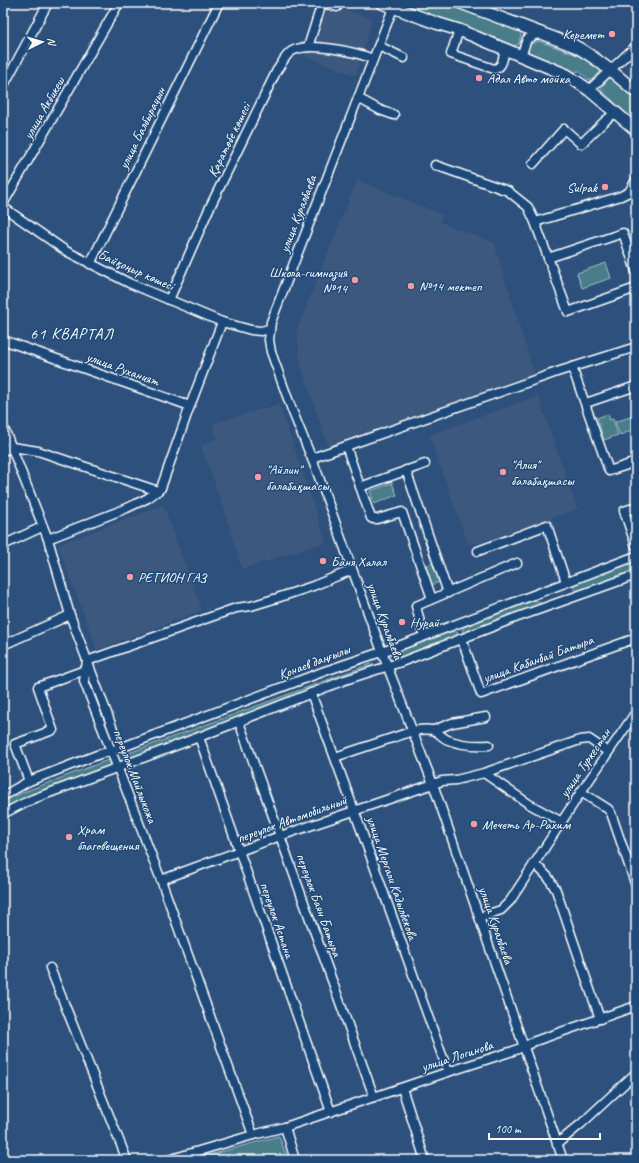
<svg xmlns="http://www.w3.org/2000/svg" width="639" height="1163" font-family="Caveat,sans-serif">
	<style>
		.built { fill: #3e597f }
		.green { fill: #497d8a; stroke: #a4bec4 }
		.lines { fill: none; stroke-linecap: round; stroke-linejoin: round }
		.minor-casing { stroke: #fff; stroke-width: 11 }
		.major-casing { stroke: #fff; stroke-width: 14 }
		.minor { stroke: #1f4a7a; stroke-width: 8 }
		.major { stroke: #1f4a7a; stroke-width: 11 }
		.poi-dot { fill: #ff9aa2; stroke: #1f4a7a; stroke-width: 1.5 }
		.labels { text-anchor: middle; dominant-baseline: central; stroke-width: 3; stroke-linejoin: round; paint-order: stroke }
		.poi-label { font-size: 14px; fill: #fff; stroke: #1f4a7a; text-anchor: start }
		.street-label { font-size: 14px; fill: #fff; stroke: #1f4a7a }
		.quarter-label { font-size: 16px; letter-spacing: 1px; fill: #fff; stroke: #1f4a7a }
	</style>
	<rect width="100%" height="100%" fill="#2d517c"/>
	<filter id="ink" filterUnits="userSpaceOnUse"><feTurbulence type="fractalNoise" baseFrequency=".025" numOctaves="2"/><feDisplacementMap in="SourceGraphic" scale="8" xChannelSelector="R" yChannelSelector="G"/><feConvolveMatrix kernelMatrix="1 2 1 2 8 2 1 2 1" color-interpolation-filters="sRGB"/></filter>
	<g filter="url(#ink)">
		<g class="built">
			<path d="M322,3l50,16 -16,57 -51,-20z"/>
			<path d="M357,180l86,35 -3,7 54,21 41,134 -206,71 -29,-85 -3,-33z"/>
			<path d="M538,396l39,113 -91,32 -18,3 -39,-109z"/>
			<path d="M279,404l47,138 -84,27 -18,-60 -23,-64 17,-7 -6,-14z"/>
			<path d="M163,505l39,105 -105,40 -39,-105z"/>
		</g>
		<g class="green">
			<path d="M403,3h44l73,27 1,5 -3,10 -6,1 -103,-39 -5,-2z"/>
			<path d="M539,41l41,15 23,16 -8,8h-6l-10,-9 -6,1 -43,-16 -4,-4 3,-7z"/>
			<path d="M610,77l26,20v25l-36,-33z"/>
			<path d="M606,263l5,15 -29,10 -5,-15z"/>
			<path d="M608,414l2,6 3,-1 5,16 -14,5 -7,-22z"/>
			<path d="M636,415v14l-16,6 -5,-13z"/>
			<path d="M392,483l5,12 -23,9 -4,-13z"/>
			<path d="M636,559v15l-59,19c-4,-3 -4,-6 -2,-10z"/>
			<path d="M436,562l7,19 -15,5 -6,-19z"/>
			<path d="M535,600l5,2v4l-76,28 -2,-4 2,-3z"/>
			<path d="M453,631l4,1 2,4 -62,24 -2,-2 -1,-4 2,-3z"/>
			<path d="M373,663l2,6 -247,91 -2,-5 3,-2z"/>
			<path d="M108,760l4,1 1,4 -110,48v-11l18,-9z"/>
			<path d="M279,1136l9,24h-97z"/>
		</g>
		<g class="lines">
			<defs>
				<g id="minor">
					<path d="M322,3l15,4 1,-4"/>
					<path d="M395,3l-124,319 -2,18 2,12 21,58 24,59 69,191 48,124 130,376"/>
					<path d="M459,30l-8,24 43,15c9,-1 9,-12 11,-20"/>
					<path d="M379,46l25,12"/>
					<path d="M308,47l14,-44"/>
					<path d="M521,56l6,-17 8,-4 7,-1"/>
					<path d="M3,87l45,-84"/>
					<path d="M589,90l47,-44"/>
					<path d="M358,98l22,12 14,5"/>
					<path d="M533,164l31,-35 17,15 25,-24 10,-8"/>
					<path d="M435,165l73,26 20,16 7,15 33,90 68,-24"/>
					<path d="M3,204l116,-201"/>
					<path d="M3,207l63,44 63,32 93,39 29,8 10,1 8,-2"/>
					<path d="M535,222l86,-26 8,-4 7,-12"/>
					<path d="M548,258l75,-25 13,38"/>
					<path d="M90,264l129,-261"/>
					<path d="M169,300l40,-91 68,-139c5,-6 8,-15 15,-19 17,-10 64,1 81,8"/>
					<path d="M3,340l187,66"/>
					<path d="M572,367l37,104 27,-9"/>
					<path d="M586,403l50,-17"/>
					<path d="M3,426l45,113 22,76 50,133"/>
					<path d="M346,446l25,72 2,1h4l25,-7 30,87"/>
					<path d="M3,451l9,-4 26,4 120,40"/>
					<path d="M312,458l245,-86 79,-25"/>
					<path d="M406,470l42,123"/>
					<path d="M360,487l65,-23"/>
					<path d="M636,507l-12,4 12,35"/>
					<path d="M48,539l79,-31 21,-10 13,-10 29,-82 32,-84"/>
					<path d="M3,545l39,-18"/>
					<path d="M478,551l69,-26 19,57"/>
					<path d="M425,636l-3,-6 -6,-24 101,-43"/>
					<path d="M460,639l5,9 16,46 155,-56"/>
					<path d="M3,645l67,-30"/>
					<path d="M87,661l-3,20 77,199 92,255"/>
					<path d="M87,661l149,-53 15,-2 26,-8 36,-12 39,-16"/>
					<path d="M311,693l43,117 94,262"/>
					<path d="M239,722l135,375"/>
					<path d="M434,730l18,-7 34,-6"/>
					<path d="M199,737c45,125 87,250 132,375"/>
					<path d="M335,757l78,-26c6,-1 15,-3 22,0 4,2 8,7 13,9 13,5 27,6 41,5"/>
					<path d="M484,773l45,31 33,18"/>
					<path d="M29,781l-14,-37 38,-14 -15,-43 47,-17"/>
					<path d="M581,792l27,17 3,4 25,73"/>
					<path d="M3,796l26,-15 68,-26 23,-7 205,-77 71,-24 240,-91"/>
					<path d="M3,814l17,-9 13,-6 166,-62 146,-57 56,-18 114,-44 121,-43"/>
					<path d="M534,863l14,14 8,13 44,129"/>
					<path d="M161,880l119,-44 162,-55 14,-1 28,-7 96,-33 9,-1 19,13"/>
					<path d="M480,917l21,-7 9,-9 71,-109 55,-80"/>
					<path d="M50,968l77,192"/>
					<path d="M402,1088l23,72"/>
					<path d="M285,1127l10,33"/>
					<path d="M557,1144l24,-20 55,-51"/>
					<path d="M168,1160l85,-25 32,-8 163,-55 65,-21 10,-4 12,-6 101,-35"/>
				</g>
				<g id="major">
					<path d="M382,3l54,20 23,7 108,45 22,15 47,40"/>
					<path d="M461,3l114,43c23,13 42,29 61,46"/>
				</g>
			</defs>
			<use href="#minor" class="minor-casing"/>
			<use href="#major" class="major-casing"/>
			<use href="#minor" class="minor"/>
			<use href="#major" class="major"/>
		</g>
	</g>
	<g class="poi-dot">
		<circle cx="612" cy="34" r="4"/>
		<circle cx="479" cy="78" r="4"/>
		<circle cx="605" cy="187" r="4"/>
		<circle cx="355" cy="280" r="4"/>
		<circle cx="411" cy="286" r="4"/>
		<circle cx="503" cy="472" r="4"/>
		<circle cx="258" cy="477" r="4"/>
		<circle cx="323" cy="561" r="4"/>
		<circle cx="130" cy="577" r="4"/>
		<circle cx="402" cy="622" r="4"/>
		<circle cx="474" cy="824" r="4"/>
		<circle cx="69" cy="837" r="4"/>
	</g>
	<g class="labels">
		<g class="poi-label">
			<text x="604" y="34" text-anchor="end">Керемет</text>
			<text x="487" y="78">Адал Авто мойка</text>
			<text x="597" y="187" text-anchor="end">Sulpak</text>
			<text x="347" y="272" text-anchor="end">Школа-гимназия<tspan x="347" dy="16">№14</tspan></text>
			<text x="419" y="286">№14 мектеп</text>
			<text x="511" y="464">"Алия"<tspan x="511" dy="16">балабақшасы</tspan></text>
			<text x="266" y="469">"Айлин"<tspan x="266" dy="16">балабақшасы</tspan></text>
			<text x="331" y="561">Баня Халал</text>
			<text x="138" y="577">РЕГИОН ГАЗ</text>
			<text x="410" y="622">Нурай</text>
			<text x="482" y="824">Мечеть Ар-Рахим</text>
			<text x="77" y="829">Храм<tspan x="77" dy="16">благовещения</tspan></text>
		</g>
		<g class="street-label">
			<text transform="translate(44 108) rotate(-60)">улица Акбикеш</text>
			<text transform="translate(142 128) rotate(-64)">улица Балбырауын</text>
			<text transform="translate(229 140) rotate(-64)">Қаратөбе көшесі</text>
			<text transform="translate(298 214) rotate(-69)">улица Куралбаева</text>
			<text transform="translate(136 270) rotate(24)">Байқоңыр көшесі</text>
			<text transform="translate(123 369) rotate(20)">улица Руханият</text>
			<text transform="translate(385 621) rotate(70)">улица Куралбаева</text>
			<text transform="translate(538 659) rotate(-20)">улица Кабанбай Батыра</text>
			<text transform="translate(314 662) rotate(-21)">Қонаев даңғылы</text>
			<text transform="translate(585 763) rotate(-56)">улица Туркестан</text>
			<text transform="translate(135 776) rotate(69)">переулок Майлыкожа</text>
			<text transform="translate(292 819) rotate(-20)">переулок Автомобильный</text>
			<text transform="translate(392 878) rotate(71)">улица Мергали Кадылбекова</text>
			<text transform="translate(319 905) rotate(70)">переулок Баян Батыра</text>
			<text transform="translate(277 920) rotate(71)">переулок Астана</text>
			<text transform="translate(496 925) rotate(71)">улица Куралбаева</text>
			<text transform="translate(457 1056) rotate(-18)">улица Логинова</text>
		</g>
		<g class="quarter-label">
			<text x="72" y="334">61 КВАРТАЛ</text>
		</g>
	</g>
	<rect width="639" height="1163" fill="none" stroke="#1f4a7a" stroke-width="16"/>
	<rect x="8" y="8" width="623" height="1147" fill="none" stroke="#fff" stroke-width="1.5" filter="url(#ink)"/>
	<g transform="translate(42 42) rotate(85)" stroke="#1f4a7a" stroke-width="3" paint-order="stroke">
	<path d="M0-3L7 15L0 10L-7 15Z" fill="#ffffff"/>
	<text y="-6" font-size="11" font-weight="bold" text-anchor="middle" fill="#ffffff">N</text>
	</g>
	<path d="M489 1133v6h111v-6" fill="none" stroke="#ffffff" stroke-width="2"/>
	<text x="495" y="1133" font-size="12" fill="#ffffff" stroke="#1f4a7a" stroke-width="3" paint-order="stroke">100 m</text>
</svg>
